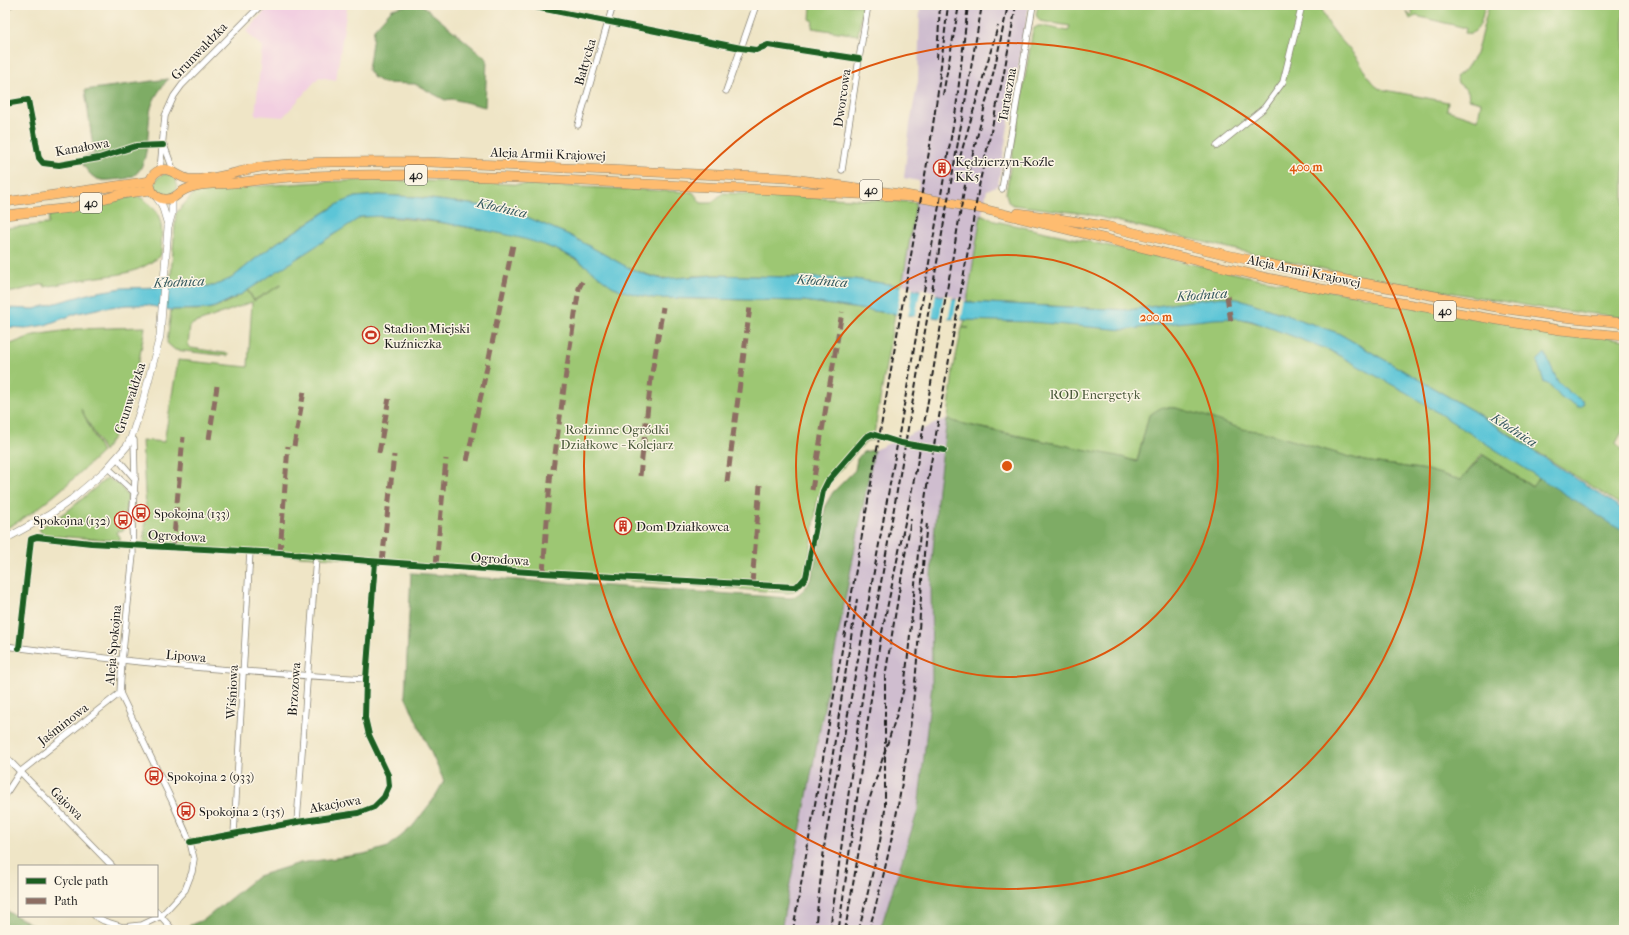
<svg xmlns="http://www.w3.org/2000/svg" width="1629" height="935" font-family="'IM FELL French Canon',serif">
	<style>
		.built { fill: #f2cfe1 }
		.industrial { fill: #cfbdcf }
		.green { fill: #9dc773; stroke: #5c7248 }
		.forest { fill: #7eac65; stroke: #4d6440 }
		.water { fill: #5cc5d7; stroke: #3c707a }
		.pier { fill: #efe5c6 }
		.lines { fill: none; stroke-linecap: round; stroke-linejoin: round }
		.minor-tunnel { stroke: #c5bda4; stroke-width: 5.5; stroke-dasharray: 5.5 3; stroke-linecap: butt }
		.minor-casing { stroke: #868071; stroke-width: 7 }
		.tertiary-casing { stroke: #868071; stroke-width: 8 }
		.primary-casing { stroke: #868071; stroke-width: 10 }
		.minor { stroke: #fff; stroke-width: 5.5 }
		.tertiary { stroke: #fff; stroke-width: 7 }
		.primary { stroke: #febc70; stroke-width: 9 }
		.rail { stroke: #1c1c1c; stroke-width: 2; stroke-dasharray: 6 3; stroke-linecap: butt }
		.quiet { stroke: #8d6e63; stroke-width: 5; stroke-dasharray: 10 5; stroke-linecap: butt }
		.cycleway-casing { stroke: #fcf5e5; stroke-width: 8 }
		.cycleway { stroke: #1b5e20; stroke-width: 6 }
		.ring { fill: none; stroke: #de560d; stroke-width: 2 }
		.labels { text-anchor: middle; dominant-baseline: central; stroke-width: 3; stroke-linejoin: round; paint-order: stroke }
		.shield { fill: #fcf5e5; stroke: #5f5d58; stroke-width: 1 }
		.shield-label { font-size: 12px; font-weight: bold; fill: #1c1c1c }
		.street-label { font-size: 13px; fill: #1c1c1c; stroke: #fcf5e5 }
		.poi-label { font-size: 13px; fill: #1c1c1c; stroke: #fcf5e5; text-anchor: start }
		.park-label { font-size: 13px; fill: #49583a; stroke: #fcf5e5 }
		.water-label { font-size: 14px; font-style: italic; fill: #32575d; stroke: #fcf5e5 }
		.centre { fill: #de560d; stroke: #fcf5e5; stroke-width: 2 }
		.ring-label { font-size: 12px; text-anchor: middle; font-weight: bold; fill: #de560d; stroke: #fcf5e5; stroke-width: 3; stroke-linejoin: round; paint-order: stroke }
	</style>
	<rect width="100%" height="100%" fill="#fcf5e5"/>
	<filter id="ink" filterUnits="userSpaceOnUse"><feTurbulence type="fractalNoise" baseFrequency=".025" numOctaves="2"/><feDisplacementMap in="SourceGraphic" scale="8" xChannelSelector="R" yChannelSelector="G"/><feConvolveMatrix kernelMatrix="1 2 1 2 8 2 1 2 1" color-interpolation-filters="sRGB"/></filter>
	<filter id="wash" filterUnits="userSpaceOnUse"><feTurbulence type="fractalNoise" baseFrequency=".012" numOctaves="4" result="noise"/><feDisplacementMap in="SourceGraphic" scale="16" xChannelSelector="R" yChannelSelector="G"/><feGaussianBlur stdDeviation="0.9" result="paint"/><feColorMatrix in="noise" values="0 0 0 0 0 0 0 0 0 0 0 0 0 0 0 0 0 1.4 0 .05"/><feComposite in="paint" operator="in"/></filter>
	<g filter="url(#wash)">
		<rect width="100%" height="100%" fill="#efe5c6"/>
		<path class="built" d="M271,5h72l4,3 -11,72 -17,-3 -36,40 -28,-2 7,-68 -16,-16z"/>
		<g class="industrial">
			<path d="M920,5h109l-31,180 -11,5 -10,46 -10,66 -65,-16 17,-105 -15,-3 6,-54 8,-43z"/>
			<path d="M948,418l-10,70 -7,87 1,109 -14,126 -38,120h-99l93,-480z"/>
		</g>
		<g class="green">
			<path d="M811,5h52l-5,30 -46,-7 1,-8h-3z"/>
			<path d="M1038,5h283c4,21 22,36 35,52 8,11 12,25 24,32l68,13 -1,8 31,10 3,-18 -12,-3 -1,-8 -10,-8 -2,-6 9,-7 11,-16 13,-49h135v312l-77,-8 -157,-27 -111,-22 -192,-46 -74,-9 -5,-3 -2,-9 27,-164 5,-3h4l26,5 2,-5 -30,-5 -4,-6z"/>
			<path d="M1414,5h71c-3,11 -4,31 -20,28l1,-5 -50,-12 -6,3 -3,-7 4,4 2,-2 -2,-3 3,-2 -2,-2z"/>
			<circle cx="166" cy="185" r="11"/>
			<path d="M372,180l95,2 226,10 8,11h10l12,-10 193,9 -14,84 -48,-7 -139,-4 -21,1 -22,3 -18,-2 -27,-10 -58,-32 -47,-20 -45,-10 -62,-8 -36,-2 -23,2 -23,10 -55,35 -23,17 -23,19 -10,5 -8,3 -44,1 6,-74 21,-23 123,-8z"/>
			<path d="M136,196c5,1 8,3 11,6 19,14 14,32 14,53 -24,20 -42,19 -70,23 -16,3 -31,6 -46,9l-1,-3 -31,8h-8v-64l43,-4 1,-8c30,-6 57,-15 87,-20z"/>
			<path d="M981,214l14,7 266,58 363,61v92h-2l-6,11 8,11v53l-151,-96 -135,-78 -95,-33 -38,-1 -76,11 -162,-8z"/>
			<path d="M377,216l68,7 75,14 18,5 30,13 63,38 22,5 151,3 91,13 -22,126 -7,1 -48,55 -7,52 -7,36 -6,5 -9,4 -454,-35 -188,-11 -3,-4 2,-34 -4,-69 22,2 14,-82 70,7 4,-65 -62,23 -2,21 3,2 39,6 -2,2 -53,-6 -8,-7 4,-33c12,-1 24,1 36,-1 11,-1 32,-12 40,-19l7,11 27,-16 -27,15 -6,-10 98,-65 15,-8z"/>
			<path d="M1224,315c116,23 217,99 315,162l-6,10 -51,-33 -21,26 -34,-10 -63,-9 -101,-29 -21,-3 -66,-21h-14l-13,7 -12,46 -182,-39 -7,-4 5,-48 9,-42h7l-7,-1 3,-7 105,2z"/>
			<path d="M145,327l-13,73 -16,33 -12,18 -23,-42 21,43c-30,28 -60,58 -97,77v-159l3,-25 26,-10 42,-6z"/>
			<path d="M107,478l13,7 8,12 -5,25 1,8 -2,1h-5v4l3,1v5l-77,-6 -4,-6 31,-20z"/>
		</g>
		<g class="forest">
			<path d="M408,5h14l65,54 -2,48 -33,-8 -7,1 -30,-16 -32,-1 -10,-6 -5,-7 6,-41 18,-20z"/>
			<path d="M168,79c-7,9 -14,18 -17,29 -4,18 -1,52 -14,65 -7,7 -17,6 -26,7 -15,2 -21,-4 -29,-17l3,-6 9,-3 -9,-64z"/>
			<path d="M1162,407l14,1 26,7 40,14 21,3 101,29 63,9 34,10 22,-25 49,32 7,-10 85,54v399h-744l38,-120 14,-126 -1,-109 7,-87 9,-69 8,3 48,11 119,24 15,5 12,-47z"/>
			<path d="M874,450l-93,480h-603l27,-11 53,-43 42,-13 64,-9 24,-7 24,-20 21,-27 11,-19 -39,-85 6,-123 380,25c11,-5 16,-11 21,-22l14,-72 7,-12 22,-22 2,-11 6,-7z"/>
			<path d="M5,910l37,20h-37z"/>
		</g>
		<g class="water">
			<path d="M379,195l36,2 62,8 16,2 29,8 47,20 58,32 20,8 15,4 53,-4 139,4 48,7 65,16 162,8 76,-11 18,-2 20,3 95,33 135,78 151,99v22l-217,-139 -78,-43 -77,-29 -15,-3 -23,1 -47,5 -42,6 -94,-8 -66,-2 -70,-6 -91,-13 -151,-3c-14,-3 -28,-5 -41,-12 -15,-10 -28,-24 -44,-31 -31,-15 -63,-21 -96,-27 -37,-7 -74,-14 -111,-11l-119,77 -27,13 -8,2 -36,1 -25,-5h-19l-25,3 -24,5 -33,12 -18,3 -22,-1v-19l29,1 58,-16 30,-5 92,-2 18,-8 23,-19 23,-17 62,-39 16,-6z"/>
			<path d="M1545,353l13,29 11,10 15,10 -2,4 -4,1 -9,-6 -8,-3 -10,-12 -7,-4 -7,-21z"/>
		</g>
		<g class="pier">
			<path d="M902,284l11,3 -5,30 -12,-1z"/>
			<path d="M921,288l15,4 -4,27 -17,-1z"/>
			<path d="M944,294l9,2 -5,24h-9z"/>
			<path d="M957,298l8,2 -4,21h-8z"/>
		</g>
	</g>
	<g filter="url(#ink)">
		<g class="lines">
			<path class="minor-tunnel" d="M872,434l29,9 43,7"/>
			<defs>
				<g id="minor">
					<path d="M525,5l216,43 15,2 12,-5 91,14"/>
					<path d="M1288,5l13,3"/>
					<path d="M5,6l5,-1"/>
					<path d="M726,91l30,-86"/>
					<path d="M5,104l23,-4 11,58 4,5 16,2 40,-7 37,-12 27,-1"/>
					<path d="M578,125l35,-120"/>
					<path d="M164,145l10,27"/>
					<path d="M1217,146l47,-38 19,-26 19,-77"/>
					<path d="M160,170l5,-54 9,-20 8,-11 79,-80"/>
					<path d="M842,170l17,-111 9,-54"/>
					<path d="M1002,189l31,-184"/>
					<path d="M117,458l18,21"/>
					<path d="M108,468l27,25"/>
					<path d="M5,646c120,16 240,27 361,33"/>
					<path d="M19,648l11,-100 1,-9 6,-2 54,6 189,10 89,8 174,12 251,14 6,-3 6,-7 17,-86 5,-10 38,-44 6,-3"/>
					<path d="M5,756l107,110"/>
					<path d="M5,795l15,-23 100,-79"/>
					<path d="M297,822l19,-265"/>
					<path d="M234,834l16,-283"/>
					<path d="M190,842l107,-20 61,-9 16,-6 10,-10 5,-11 -1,-11 -19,-40 -4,-17 1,-39 9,-117"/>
					<path d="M157,912l16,18"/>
					<path d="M95,916l9,5 19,6 19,-2 19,-9 24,-26 7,-18 2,-13 -4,-17 -18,-41 -52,-108 2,-32 11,-106 -1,-34 3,-42 -1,-39 -3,-2"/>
				</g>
				<g id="tertiary">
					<path d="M157,198l5,7 6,20"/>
					<path d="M5,539l44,-24 23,-16 33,-28 22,-25 4,-8 11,-33 18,-69 8,-109 4,-14v-14"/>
				</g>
				<g id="primary">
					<path d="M917,197c-126,-5 -251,-13 -377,-18 -82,-3 -165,-7 -248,-2 -19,1 -39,4 -59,6 -19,2 -41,-1 -56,12 -14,13 -36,-6 -23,-21 12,-12 23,3 34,5 7,1 15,0 22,-1 19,-2 38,-10 58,-12 53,-6 108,-4 161,-4l358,16 113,16 83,15 285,69 48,10 188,33 56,9 64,6"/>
					<path d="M5,202l146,-21"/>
					<path d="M1018,213l88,13 126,30 87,19 188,34 55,8 62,6"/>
					<path d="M5,215l66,-7 50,-14 30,-4"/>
				</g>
			</defs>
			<use href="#minor" class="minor-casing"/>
			<use href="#tertiary" class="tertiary-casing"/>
			<use href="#primary" class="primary-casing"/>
			<use href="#minor" class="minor"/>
			<use href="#tertiary" class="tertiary"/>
			<use href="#primary" class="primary"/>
			<g class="rail">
				<path d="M937,59l3,-54"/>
				<path d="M943,95l16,-90"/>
				<path d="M960,157l38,-131"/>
				<path d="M823,817l34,-218"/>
				<path d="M839,927l31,-222 10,-63 37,-177 48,-280 30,-119 13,-61"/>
				<path d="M793,930l136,-778 9,-61 10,-86"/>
				<path d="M815,930l10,-90 71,-389 60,-342 12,-104"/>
				<path d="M830,930l26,-191 16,-105 110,-629"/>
				<path d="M845,930l21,-120 30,-93 8,-29 4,-33 12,-122 7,-47 53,-305 24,-108 12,-68"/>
				<path d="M859,930l21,-89 5,-31v-133l26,-158"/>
				<path d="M869,930c23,-81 38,-163 46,-247 5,-53 6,-107 12,-160"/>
			</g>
			<g class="quiet">
				<path d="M1227,296l4,26"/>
				<path d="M209,439l8,-53"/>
				<path d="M294,446l10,-55"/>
				<path d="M379,453l10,-55"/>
				<path d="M467,461l46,-216"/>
				<path d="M553,469l13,-96 13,-85 4,-8"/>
				<path d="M640,476l11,-97 12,-72"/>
				<path d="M727,482l23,-175"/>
				<path d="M812,490l30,-178"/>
				<path d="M173,547l10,-110"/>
				<path d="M280,553l8,-107"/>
				<path d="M382,562l12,-107"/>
				<path d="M436,565l10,-106"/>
				<path d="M543,573l8,-104"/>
				<path d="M752,584l8,-99"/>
			</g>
			<defs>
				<g id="cycleway">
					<path d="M525,5l216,43 15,2 12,-5 91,14"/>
					<path d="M5,104l23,-4 11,58 4,5 16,2 40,-7 37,-12 27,-1"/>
					<path d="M19,648l11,-100 1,-9 6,-2 54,6 189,10 89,8 174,12 251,14 6,-3 6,-7 17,-86 5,-10 38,-44 6,-3 29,9 43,7"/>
					<path d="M190,842l107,-20 61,-9 16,-6 10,-10 5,-11 -1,-11 -19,-40 -4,-17 1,-39 9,-117"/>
				</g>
			</defs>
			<use href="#cycleway" class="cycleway-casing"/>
			<use href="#cycleway" class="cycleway"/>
		</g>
	</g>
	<g class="ring">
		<circle cx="1007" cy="466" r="211"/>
		<circle cx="1007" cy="466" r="423"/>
	</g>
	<defs>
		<symbol id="building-ring" viewBox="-11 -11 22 22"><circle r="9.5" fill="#fcf5e5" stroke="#c8321e" stroke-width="1.5"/><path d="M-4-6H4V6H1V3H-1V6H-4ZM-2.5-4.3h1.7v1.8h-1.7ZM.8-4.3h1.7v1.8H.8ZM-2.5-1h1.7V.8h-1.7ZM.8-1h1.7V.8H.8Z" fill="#c8321e"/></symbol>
		<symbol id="stadium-ring" viewBox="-11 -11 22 22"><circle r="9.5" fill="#fcf5e5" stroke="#c8321e" stroke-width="1.5"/><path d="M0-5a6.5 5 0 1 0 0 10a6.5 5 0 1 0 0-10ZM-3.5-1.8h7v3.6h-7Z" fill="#c8321e"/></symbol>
		<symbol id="bus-ring" viewBox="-11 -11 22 22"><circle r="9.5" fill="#fcf5e5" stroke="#c8321e" stroke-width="1.5"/><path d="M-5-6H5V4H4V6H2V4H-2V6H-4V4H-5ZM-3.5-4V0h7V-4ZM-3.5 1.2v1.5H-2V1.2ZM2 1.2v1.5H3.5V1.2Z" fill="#c8321e"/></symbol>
	</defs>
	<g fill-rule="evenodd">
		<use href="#building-ring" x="932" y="158" width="20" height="20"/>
		<use href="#stadium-ring" x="361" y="325" width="20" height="20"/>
		<use href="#bus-ring" x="131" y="503" width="20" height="20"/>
		<use href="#bus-ring" x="113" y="510" width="20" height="20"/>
		<use href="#building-ring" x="613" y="516" width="20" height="20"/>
		<use href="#bus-ring" x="144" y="766" width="20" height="20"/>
		<use href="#bus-ring" x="176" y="801" width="20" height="20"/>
	</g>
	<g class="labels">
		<g class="shield">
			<rect x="405" y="165" width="22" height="20" rx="3"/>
			<rect x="860" y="180" width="22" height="20" rx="3"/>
			<rect x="80" y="193" width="22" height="20" rx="3"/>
			<rect x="1434" y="301" width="22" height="20" rx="3"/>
		</g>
		<g class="shield-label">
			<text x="416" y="175">40</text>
			<text x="871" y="190">40</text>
			<text x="91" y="203">40</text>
			<text x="1445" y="311">40</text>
		</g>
		<g class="street-label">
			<text transform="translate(199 51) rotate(-46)">Grunwaldzka</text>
			<text transform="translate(585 62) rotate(-74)">Bałtycka</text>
			<text transform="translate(1007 95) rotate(-80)">Tartaczna</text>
			<text transform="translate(842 98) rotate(-82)">Dworcowa</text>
			<text transform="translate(82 147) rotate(-10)">Kanałowa</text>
			<text transform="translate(548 154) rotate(2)">Aleja Armii Krajowej</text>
			<text transform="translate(1304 271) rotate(12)">Aleja Armii Krajowej</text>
			<text transform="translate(130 398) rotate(-72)">Grunwaldzka</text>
			<text transform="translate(177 536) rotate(3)">Ogrodowa</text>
			<text transform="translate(500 559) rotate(4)">Ogrodowa</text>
			<text transform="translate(113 645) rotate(-85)">Aleja Spokojna</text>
			<text transform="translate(186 656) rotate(5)">Lipowa</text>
			<text transform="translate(294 689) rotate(-86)">Brzozowa</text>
			<text transform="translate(232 692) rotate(-87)">Wiśniowa</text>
			<text transform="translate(63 724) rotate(-38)">Jaśminowa</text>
			<text transform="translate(67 803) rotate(45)">Gajowa</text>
			<text transform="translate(335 804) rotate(-10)">Akacjowa</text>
		</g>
		<g class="poi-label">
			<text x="955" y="161">Kędzierzyn-Koźle<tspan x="955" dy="15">KK5</tspan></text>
			<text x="384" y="328">Stadion Miejski<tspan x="384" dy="15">Kuźniczka</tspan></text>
			<text x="154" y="513">Spokojna (133)</text>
			<text x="110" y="520" text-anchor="end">Spokojna (132)</text>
			<text x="636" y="526">Dom Działkowca</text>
			<text x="167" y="776">Spokojna 2 (933)</text>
			<text x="199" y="811">Spokojna 2 (135)</text>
		</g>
		<g class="park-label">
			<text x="1095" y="394">ROD Energetyk</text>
			<text x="617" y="429">Rodzinne Ogródki<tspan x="617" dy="15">Działkowe - Kolejarz</tspan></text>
		</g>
		<g class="water-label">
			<text transform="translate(502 208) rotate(13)">Kłodnica</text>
			<text transform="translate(822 281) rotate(4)">Kłodnica</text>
			<text transform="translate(179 282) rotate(-2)">Kłodnica</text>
			<text transform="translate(1202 295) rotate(-4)">Kłodnica</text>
			<text transform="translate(1514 430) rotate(33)">Kłodnica</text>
		</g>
	</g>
	<circle cx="1007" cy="466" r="6" class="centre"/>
	<g class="ring-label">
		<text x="1306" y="171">400 m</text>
		<text x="1156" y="321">200 m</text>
	</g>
	<rect width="1629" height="935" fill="none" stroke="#fcf5e5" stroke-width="20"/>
	<rect x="18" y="865" width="140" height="52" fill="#fcf5e5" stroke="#a29e95"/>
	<rect x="26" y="878" width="20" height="6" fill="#1b5e20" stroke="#a29e95"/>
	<text x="54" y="885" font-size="12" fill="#1c1c1c">Cycle path</text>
	<rect x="26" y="898" width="20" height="6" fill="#8d6e63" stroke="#a29e95"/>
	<text x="54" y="905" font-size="12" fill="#1c1c1c">Path</text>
</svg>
